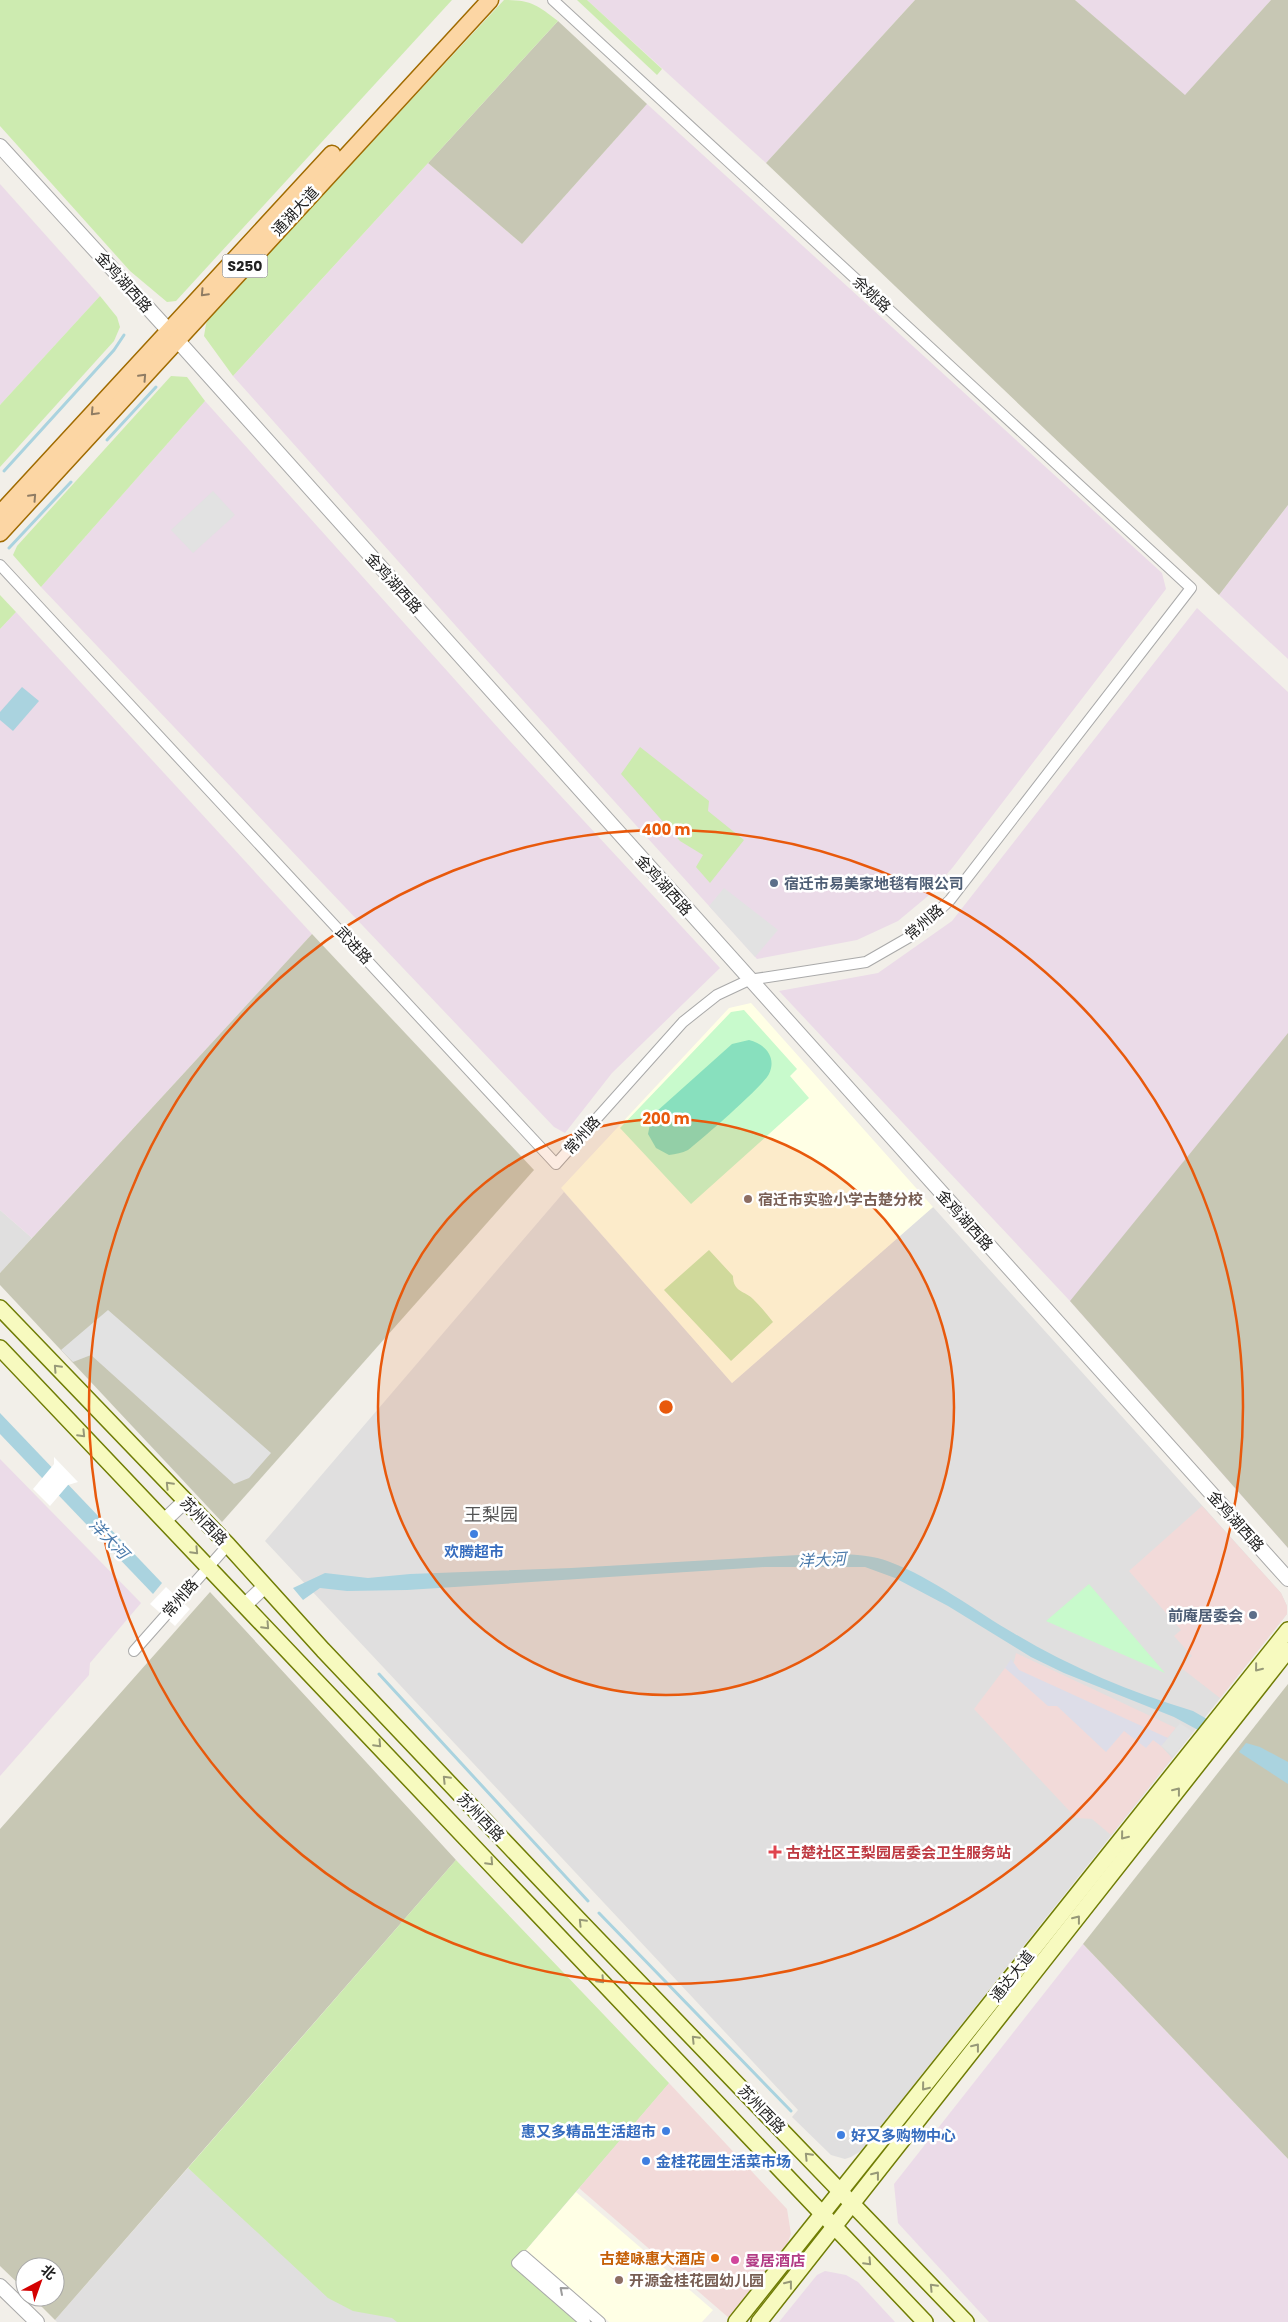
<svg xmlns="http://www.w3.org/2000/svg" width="1288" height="2322" font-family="Poppins,'Noto Sans SC',sans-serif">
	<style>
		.residential { fill: #e0dfdf }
		.commercial { fill: #f2dad9 }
		.industrial { fill: #ebdbe8 }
		.education { fill: #ffffe5 }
		.construction { fill: #c7c7b4 }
		.grass { fill: #cdebb0 }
		.park { fill: #c8facc }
		.pitch { fill: #88e0be }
		.parking { fill: #e2e2e2 }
		.plaza { fill: #dddde8 }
		.water { fill: #aad3df }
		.pier { fill: #fff }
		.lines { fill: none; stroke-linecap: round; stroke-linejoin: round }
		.stream { stroke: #aad3df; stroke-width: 3 }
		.minor-casing { stroke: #a9a9a9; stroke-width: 12 }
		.tertiary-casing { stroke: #a9a9a9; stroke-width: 16 }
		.secondary-casing { stroke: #707d05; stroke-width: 18 }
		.primary-casing { stroke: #a06b00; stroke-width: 19 }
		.minor { stroke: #fff; stroke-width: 10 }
		.tertiary { stroke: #fff; stroke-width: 14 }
		.secondary { stroke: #f7fabf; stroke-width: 15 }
		.primary { stroke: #fcd6a4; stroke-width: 16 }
		.oneway { stroke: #8f7c63 }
		.oneway2 { stroke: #979978 }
		.oneway3 { stroke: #9c9c9c }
		.ring { fill: none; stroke: #e8590c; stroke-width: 2.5 }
		.service-dot { fill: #5c6f8a; stroke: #fff; stroke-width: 2 }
		.education-dot { fill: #8d6e63; stroke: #fff; stroke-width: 2 }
		.shop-dot { fill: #3f7fe0; stroke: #fff; stroke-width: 2 }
		.health-dot { fill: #e0444e; stroke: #fff; stroke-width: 2 }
		.food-dot { fill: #e8710a; stroke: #fff; stroke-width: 2 }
		.hotel-dot { fill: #d1479c; stroke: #fff; stroke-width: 2 }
		.labels { text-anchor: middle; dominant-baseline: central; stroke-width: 5; stroke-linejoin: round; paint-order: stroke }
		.shield { fill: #fff; stroke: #646464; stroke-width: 1 }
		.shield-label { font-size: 14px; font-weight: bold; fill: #222 }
		.street-label { font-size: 15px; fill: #222; stroke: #fff }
		.service-label { font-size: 15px; font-weight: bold; fill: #4e5e75; stroke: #fff; text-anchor: start }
		.education-label { font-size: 15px; font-weight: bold; fill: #785e54; stroke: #fff; text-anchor: start }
		.shop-label { font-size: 15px; font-weight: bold; fill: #366cbe; stroke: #fff; text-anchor: start }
		.health-label { font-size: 15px; font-weight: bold; fill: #be3a42; stroke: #fff; text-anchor: start }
		.food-label { font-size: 15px; font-weight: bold; fill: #c56008; stroke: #fff; text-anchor: end }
		.hotel-label { font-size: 15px; font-weight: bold; fill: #b23c85; stroke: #fff; text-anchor: start }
		.water-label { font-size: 16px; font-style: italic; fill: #4a7aab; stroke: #fff }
		.quarter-label { font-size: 18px; fill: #555; stroke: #fff }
		.centre { fill: #e8590c; stroke: #fff; stroke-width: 2.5 }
		.ring-label { font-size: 15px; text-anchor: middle; font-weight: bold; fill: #e8590c; stroke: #fff; stroke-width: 5; stroke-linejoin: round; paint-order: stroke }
	</style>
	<rect width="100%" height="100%" fill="#f2efe9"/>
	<g class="residential">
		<path d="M564,1192l168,191 201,-176 348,386 6,13v8l-426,537 -10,6 -6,2 -14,-4 -39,-38 6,-7 -533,-569z"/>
		<path d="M0,1210l32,28 -32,35z"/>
		<path d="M669,2083l-156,182 65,57h-521l-2,-2 133,-152 35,31z"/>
	</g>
	<g class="commercial">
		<path d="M1202,1506l79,87 6,13v8l-67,84 -40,-31 12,-11 -18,-20 7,-6 -52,-59z"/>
		<path d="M1016,1653l160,75 -15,18 11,12 -61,77 -19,-16 -16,-1 -102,-109 34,-45 6,-2z"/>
		<path d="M669,2083l118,126 4,25 -6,15 -56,69 -150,-130z"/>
	</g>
	<g class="industrial">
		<path d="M587,0h328l-149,163z"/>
		<path d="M1075,0h196l-86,96z"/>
		<path d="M647,104l515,469 4,16 -213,278 -25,29 -30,25 -41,19 -100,19 -285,-315 -239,-268 195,-213 94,81z"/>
		<path d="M0,184l100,112 -100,109z"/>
		<path d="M205,401l304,339 211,228 -108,105 -47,60 -11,-6 -513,-540z"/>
		<path d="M1288,505v154l-69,-64z"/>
		<path d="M1197,608l91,84v856l-218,-247 -291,-310 99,-18 74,-52z"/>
		<path d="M16,612l296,322 -280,304 -32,-28v-581z"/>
		<path d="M0,1459l141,144 -51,60 -1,12 -89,101z"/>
		<path d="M1083,1944l205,215v163h-299l-91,-99 -4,-39z"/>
		<path d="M825,2271l21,4 12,7 37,40h-116l38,-47z"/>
	</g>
	<g class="education">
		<path d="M751,1003l182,204 -201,176 -171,-195 168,-180z"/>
		<path d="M576,2192l137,118 -11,12h-93l-83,-72z"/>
	</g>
	<g class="construction">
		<path d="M915,0h160l110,95 86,-95h17v505l-69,90 -453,-432z"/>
		<path d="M558,21l89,83 -125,140 -94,-81z"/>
		<path d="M312,934l222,236 -312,352 -222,-237v-12z"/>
		<path d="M1288,1033v515l-218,-247z"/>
		<path d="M210,1592l246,268 -401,460 -23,-23h23v-30h-30v23l-25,-24v-437z"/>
		<path d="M1288,1684v475l-205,-215z"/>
	</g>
	<g class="grass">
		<path d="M0,0h452l-276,301 -9,1 -37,-31 -130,-145z"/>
		<path d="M504,0c27,0 33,5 54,21l-325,355 -29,-40 2,-12 5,-9z"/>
		<path d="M577,0h10l75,69 -5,6z"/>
		<path d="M100,296l17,21 3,10 -6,14 -114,126v-62z"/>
		<path d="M171,376l16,1 18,24 -164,186 -28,-32 4,-9z"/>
		<path d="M0,595l16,17 -16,17z"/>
		<path d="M640,747l69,54 -1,10 36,29 -34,43 -14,-16 7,-12 -23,-14 -59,-67z"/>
		<path d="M709,1250l24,26c0,16 12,15 20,23 7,7 14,15 20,23l-42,39 -67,-71z"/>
		<path d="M456,1860l213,223 -156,182 65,57h-181l-5,-4 -39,-7 -25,-13 -140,-130z"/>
	</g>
	<g class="park">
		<path d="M744,1010l53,59 -7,7 19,22 -118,106 -71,-76 111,-116z"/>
		<path d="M1089,1584l76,89 -119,-52z"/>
	</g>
	<path class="pitch" d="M749,1040c16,4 28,17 20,34 -5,11 -69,67 -81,76 -6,3 -12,4 -19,5l-13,-7 -8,-14 3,-15 5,-7 76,-68z"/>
	<g class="parking">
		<path d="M213,491l22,24 -42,38 -22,-23z"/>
		<path d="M724,888l54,42 -23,27 -46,-51z"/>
		<path d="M108,1310l163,143 -22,25 -15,6 -143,-129 -18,7 -12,-12z"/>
		<path d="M1180,1723l13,9 -20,24 -12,-10z"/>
	</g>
	<path class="plaza" d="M1011,1659l8,11 149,68 -7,8 -8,-6 -7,8 -22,-17 -18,21 -49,-46h-9l-43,-38z"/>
	<g class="water">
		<path d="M22,687l17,14 -26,30 -13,-11v-8z"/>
		<path d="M0,1413l162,170 -9,11 -153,-160z"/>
		<path d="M799,1555c29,0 63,-4 91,7 43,16 85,49 125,72 55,33 117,59 178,77l14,8 -9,11 -24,-13 -110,-44 -33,-16 -83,-51 -53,-28 -30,-11h-100l-358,23 -60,1 -27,-3 -17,12 -10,-12 32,-15 43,5 42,-4 161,-6z"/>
		<path d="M1246,1743l14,4 28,15v22l-49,-32z"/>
	</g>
	<g class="pier">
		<path d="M54,1457l24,25 -10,3 -18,21 -17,-17 21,-25z"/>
		<path d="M166,1587l24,22 -15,17 -25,-22z"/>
	</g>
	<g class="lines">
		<g class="stream">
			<path d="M107,440l49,-53"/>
			<path d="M4,471l110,-121 10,-15"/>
			<path d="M9,548l62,-66"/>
			<path d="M379,1674l209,227"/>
			<path d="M599,1913l192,198"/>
		</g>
		<defs>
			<g id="minor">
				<path d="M0,565l556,599 127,-142 34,-27 32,-15 117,-18 47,-27 37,-35 241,-312 -638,-588"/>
				<path d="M134,1651l94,-106"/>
				<path d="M585,2322l-68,-59 7,-7 76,66"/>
			</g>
			<g id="tertiary">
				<path d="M0,146l169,185 1119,1248"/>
				<path d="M165,1520l20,-19"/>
				<path d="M246,1604l19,-18"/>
				<path d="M0,2286l37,36"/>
			</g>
			<g id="secondary">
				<path d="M0,1308l228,237 95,105 256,270 387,402"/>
				<path d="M0,1348l925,974"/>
				<path d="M736,2322l552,-692"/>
				<path d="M759,2322l529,-672"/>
			</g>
			<g id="primary">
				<path d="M0,514l332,-360"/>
				<path d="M0,533l490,-533"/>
			</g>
		</defs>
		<use href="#minor" class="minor-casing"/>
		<use href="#tertiary" class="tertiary-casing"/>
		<use href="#secondary" class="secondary-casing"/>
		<use href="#primary" class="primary-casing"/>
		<use href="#minor" class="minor"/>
		<use href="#tertiary" class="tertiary"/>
		<use href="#secondary" class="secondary"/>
		<use href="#primary" class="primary"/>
	</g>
	<defs><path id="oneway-chevron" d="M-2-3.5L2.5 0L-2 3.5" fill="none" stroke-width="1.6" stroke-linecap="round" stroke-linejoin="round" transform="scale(1.25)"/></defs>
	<g class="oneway">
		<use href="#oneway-chevron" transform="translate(204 293) rotate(133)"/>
		<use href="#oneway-chevron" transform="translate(143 377) rotate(-47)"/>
		<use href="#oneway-chevron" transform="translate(94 412) rotate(133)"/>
		<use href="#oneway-chevron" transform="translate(33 497) rotate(-47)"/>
	</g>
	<g class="oneway2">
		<use href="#oneway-chevron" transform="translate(57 1368) rotate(-133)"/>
		<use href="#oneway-chevron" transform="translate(82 1434) rotate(46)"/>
		<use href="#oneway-chevron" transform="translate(169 1485) rotate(-134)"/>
		<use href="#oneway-chevron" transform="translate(195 1551) rotate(46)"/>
		<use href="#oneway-chevron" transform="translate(266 1626) rotate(47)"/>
		<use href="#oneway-chevron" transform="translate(1258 1668) rotate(129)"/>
		<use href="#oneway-chevron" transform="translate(378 1744) rotate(47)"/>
		<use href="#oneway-chevron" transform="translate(446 1779) rotate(-134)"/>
		<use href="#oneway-chevron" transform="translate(1177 1791) rotate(-52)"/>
		<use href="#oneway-chevron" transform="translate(1124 1836) rotate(129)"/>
		<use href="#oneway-chevron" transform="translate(490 1862) rotate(47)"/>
		<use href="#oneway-chevron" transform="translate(1077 1919) rotate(-52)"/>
		<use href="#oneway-chevron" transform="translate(582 1922) rotate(-134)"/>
		<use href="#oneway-chevron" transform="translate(601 1980) rotate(47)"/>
		<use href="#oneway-chevron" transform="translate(695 2039) rotate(-134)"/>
		<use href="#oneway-chevron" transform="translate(976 2047) rotate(-52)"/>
		<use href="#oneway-chevron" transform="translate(925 2087) rotate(129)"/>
		<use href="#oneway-chevron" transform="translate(808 2156) rotate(-134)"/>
		<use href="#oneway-chevron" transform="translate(876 2175) rotate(-52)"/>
		<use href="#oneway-chevron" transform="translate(868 2262) rotate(47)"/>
		<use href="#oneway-chevron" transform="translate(789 2284) rotate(-52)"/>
		<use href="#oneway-chevron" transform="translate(933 2287) rotate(-133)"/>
	</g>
	<use class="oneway3" href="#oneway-chevron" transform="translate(563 2290) rotate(-139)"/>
	<circle cx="666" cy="1407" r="288" fill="#e8590c" fill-opacity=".12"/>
	<g class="ring">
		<circle cx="666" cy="1407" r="288"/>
		<circle cx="666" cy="1407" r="577"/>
	</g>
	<g class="service-dot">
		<circle cx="774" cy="883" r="5"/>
		<circle cx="1253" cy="1615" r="5"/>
	</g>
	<g class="education-dot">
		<circle cx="748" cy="1199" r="5"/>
		<circle cx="619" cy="2280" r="5"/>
	</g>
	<g class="shop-dot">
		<circle cx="474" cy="1534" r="5"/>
		<circle cx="666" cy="2131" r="5"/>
		<circle cx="841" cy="2135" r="5"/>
		<circle cx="646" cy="2161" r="5"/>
	</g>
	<path class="health-dot" d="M772.5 1844.5h5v5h5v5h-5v5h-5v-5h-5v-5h5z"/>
	<circle class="food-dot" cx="715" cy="2258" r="5"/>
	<circle class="hotel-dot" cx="735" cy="2260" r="5"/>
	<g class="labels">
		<rect class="shield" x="222.5" y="254.5" width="45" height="23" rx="4"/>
		<g class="shield-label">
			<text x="245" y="266">S250</text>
		</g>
		<g class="street-label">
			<text transform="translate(295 211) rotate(-47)">通湖大道</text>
			<text transform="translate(124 282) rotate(48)">金鸡湖西路</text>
			<text transform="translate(872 294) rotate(43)">余姚路</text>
			<text transform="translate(394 583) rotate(48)">金鸡湖西路</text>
			<text transform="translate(664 885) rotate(48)">金鸡湖西路</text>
			<text transform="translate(924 922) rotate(-41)">常州路</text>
			<text transform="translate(354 945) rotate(47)">武进路</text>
			<text transform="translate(582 1135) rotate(-48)">常州路</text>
			<text transform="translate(965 1220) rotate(48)">金鸡湖西路</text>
			<text transform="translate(204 1521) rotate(46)">苏州西路</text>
			<text transform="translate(1236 1521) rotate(48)">金鸡湖西路</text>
			<text transform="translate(180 1598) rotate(-49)">常州路</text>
			<text transform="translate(481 1817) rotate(46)">苏州西路</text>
			<text transform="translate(1012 1976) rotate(-52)">通达大道</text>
			<text transform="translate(762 2109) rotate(46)">苏州西路</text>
		</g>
		<g class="service-label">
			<text x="784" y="883">宿迁市易美家地毯有限公司</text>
			<text x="1243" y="1615" text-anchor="end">前庵居委会</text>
		</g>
		<g class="education-label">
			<text x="758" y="1199">宿迁市实验小学古楚分校</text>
			<text x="629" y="2280">开源金桂花园幼儿园</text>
		</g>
		<g class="shop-label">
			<text x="474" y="1551" text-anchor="middle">欢腾超市</text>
			<text x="656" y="2131" text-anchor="end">惠又多精品生活超市</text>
			<text x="851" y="2135">好又多购物中心</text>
			<text x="656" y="2161">金桂花园生活菜市场</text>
		</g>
		<g class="health-label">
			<text x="786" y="1852">古楚社区王梨园居委会卫生服务站</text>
		</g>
		<g class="food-label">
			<text x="705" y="2258">古楚咏惠大酒店</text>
		</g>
		<g class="hotel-label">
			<text x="745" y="2260">曼居酒店</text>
		</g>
		<g class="water-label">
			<text transform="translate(109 1539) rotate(46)">洋大河</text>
			<text transform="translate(822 1560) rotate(-3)">洋大河</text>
		</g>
		<g class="quarter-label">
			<text x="491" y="1514">王梨园</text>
		</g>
	</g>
	<circle cx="666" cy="1407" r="8" class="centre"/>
	<g class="ring-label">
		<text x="666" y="835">400 m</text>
		<text x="666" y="1124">200 m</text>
	</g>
	<g transform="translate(40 2282) rotate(41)"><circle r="24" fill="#ffffff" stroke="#a7a7a7"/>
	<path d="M0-4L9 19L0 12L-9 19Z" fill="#d40000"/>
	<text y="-8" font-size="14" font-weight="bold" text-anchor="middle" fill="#222222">北</text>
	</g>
</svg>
